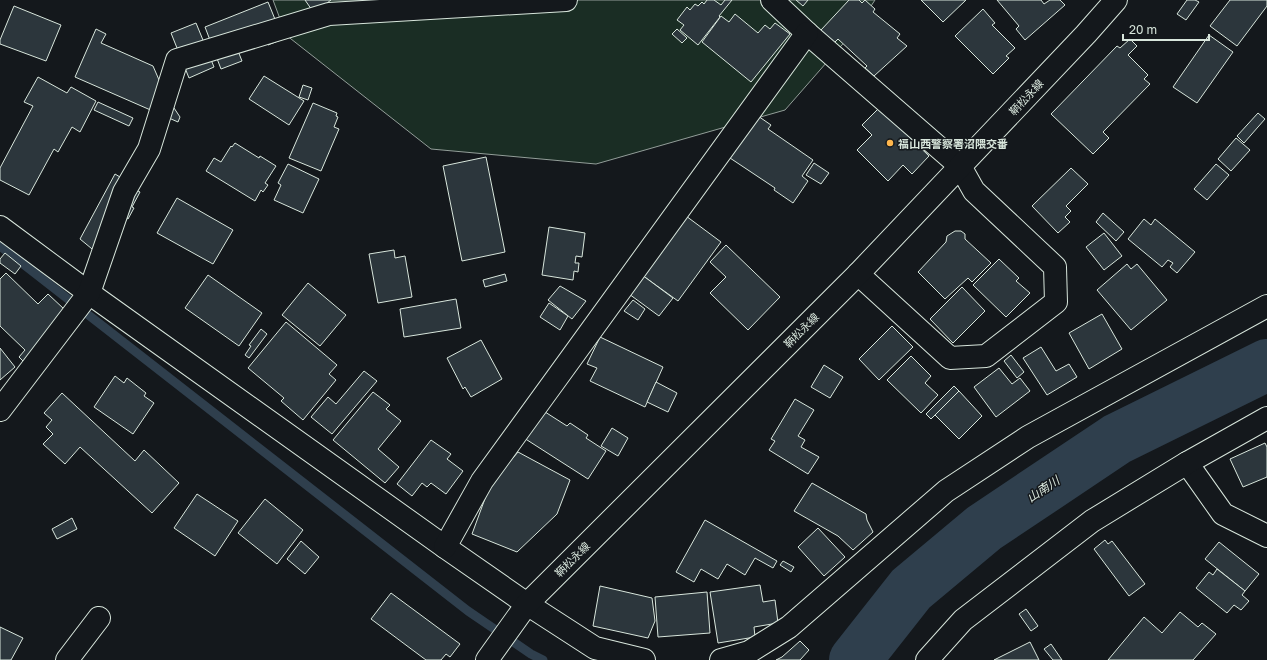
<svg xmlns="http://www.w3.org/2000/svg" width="1267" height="660" font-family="'Golos Text','Noto Sans JP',sans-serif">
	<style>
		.green { fill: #1a2d24; stroke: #939e99 }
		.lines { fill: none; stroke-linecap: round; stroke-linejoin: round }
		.stream { stroke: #2f3f4d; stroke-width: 9 }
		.river { stroke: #2f3f4d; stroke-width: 52 }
		.building { fill: #2c363c; stroke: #d8e6dc }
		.minor-casing { stroke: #d8e6dc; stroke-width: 24 }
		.major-casing { stroke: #d8e6dc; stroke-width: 24 }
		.minor { stroke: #14181c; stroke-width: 22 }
		.major { stroke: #14181c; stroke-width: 22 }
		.poi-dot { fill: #ffb74d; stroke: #14181c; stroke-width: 1.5 }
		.labels { text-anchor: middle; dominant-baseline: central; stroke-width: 3; stroke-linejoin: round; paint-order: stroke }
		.street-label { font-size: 11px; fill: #d8e6dc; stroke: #14181c }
		.poi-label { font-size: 11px; font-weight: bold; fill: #d8e6dc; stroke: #14181c; text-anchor: start }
		.water-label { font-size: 12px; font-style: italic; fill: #d8e6dc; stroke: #14181c }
	</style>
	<rect width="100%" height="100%" fill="#14181c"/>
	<path class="green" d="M273,0h602l-20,30 -70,80 -189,54 -165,-15 -145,-114z"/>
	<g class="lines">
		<path class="stream" d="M0,246l468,365 63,43 12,6"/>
		<path class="river" d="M855,660l56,-71 73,-61 133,-89 150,-74"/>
	</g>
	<g class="building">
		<path d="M305,0h26l-17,13z"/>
		<path d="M707,0h7l7,5 4,-5h7l-13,16 1,1 -22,28 -18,-15 4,-5 -7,-5 10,-13 3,3 5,-6 3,2 4,-4 2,2z"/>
		<path d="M796,0h12l-5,6z"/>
		<path d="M849,0h10l3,3 3,-3 10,9 -2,3 27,22 -3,4 10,8 -33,30 -9,-8 2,-2 -29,-27 -4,4 -13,-13z"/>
		<path d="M921,0h45l-23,22z"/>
		<path d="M997,0h44l3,4 6,-4h10l5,5 -40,35 -9,-11 3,-3z"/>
		<path d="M1187,0h8l4,2 -13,18 -9,-6z"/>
		<path d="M1230,0h37v6l-30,40 -27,-20z"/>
		<path d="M268,2l15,37 -15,6 -2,-4 -28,10 4,10 -21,8 -16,-42z"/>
		<path d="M14,6l47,19 -15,36 -46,-17v-4z"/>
		<path d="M983,9l12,14 -3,2 23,23 -9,8 3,2 -16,16 -38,-38z"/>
		<path d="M735,14l23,19 7,-8 5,4 5,-6 15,11 -39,48 -49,-40 19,-26 8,6z"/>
		<path d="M196,23l18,44 -25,11 -18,-45z"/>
		<path d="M96,29l10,5 -5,9 52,23 13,30 14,21 -2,5 -103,-45z"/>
		<path d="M677,29l10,9 -5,5 -10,-9z"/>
		<path d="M1209,35l24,17 -36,51 -24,-16z"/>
		<path d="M1130,39l7,7 -9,9 20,20 -4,4 6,5 -47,48 6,6 -16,16 -42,-40 66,-68 3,2z"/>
		<path d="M264,76l40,25 -15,24 -40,-26z"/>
		<path d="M38,77l29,16 4,-6 25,14 -16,31 -8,-5 -14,25 -4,-3 -25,46 -29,-15v-12l33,-62 -9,-4z"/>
		<path d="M303,85l9,3 -4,12 -9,-3z"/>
		<path d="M98,102l35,16 -4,8 -35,-16z"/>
		<path d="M313,103l24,10 -1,3 2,1 -4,10 5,2 -18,42 -32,-13z"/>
		<path d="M879,108l50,48 -17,18 -9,-9 -15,16 -31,-31 15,-15 -10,-10z"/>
		<path d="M1258,113l7,6 -21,24 -7,-7z"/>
		<path d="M758,116l13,9 -3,4 45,31 -11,16 6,5 -15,22 -19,-13 1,-2 -45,-30z"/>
		<path d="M1236,138l14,12 -19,21 -13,-12z"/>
		<path d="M235,143l24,15 1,-2 16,10 -11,17 3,2 -5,7 -2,-2 -6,11 -49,-30 8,-13 7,4 10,-16 1,1z"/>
		<path d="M486,157l19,95 -43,9 -19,-95z"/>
		<path d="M814,163l15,10 -8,11 -15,-9z"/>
		<path d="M288,164l31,15 -16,34 -29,-13 7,-15 -3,-2z"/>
		<path d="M1216,164l13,11 -22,25 -13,-11z"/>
		<path d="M1071,168l17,16 -22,22 5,5 -6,6 5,5 -12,11 -26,-27z"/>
		<path d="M115,174l10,6 -1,4 16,8 -8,15 2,1 -6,11 -3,-2 -22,41 -23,-19z"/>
		<path d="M177,198l56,32 -20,34 -56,-31z"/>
		<path d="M1103,213l21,19 -8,9 -20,-19z"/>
		<path d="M686,216l35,26 -43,59 -36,-26z"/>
		<path d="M1144,219l7,6 4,-6 40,33 -18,21 -7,-6 3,-4 -5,-3 -6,7 -34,-28z"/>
		<path d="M549,227l36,6 -3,24 -6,-1 -1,7h4l-1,9 -4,-1 -1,9 -31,-5z"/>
		<path d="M955,231h6l4,3v5l26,24 -19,19 -4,-4 -23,21 -27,-27 28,-30 1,-6z"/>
		<path d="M1104,233l18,23 -18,14 -18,-23z"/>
		<path d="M726,245l54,52 -32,33 -38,-37 16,-16 -16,-15z"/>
		<path d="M394,250l1,8 10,-2 7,41 -34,6 -9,-49z"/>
		<path d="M5,253l16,13 -6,8 -15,-11v-4z"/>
		<path d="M999,259l20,19 -3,3 14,12 -24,24 -33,-32z"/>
		<path d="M1127,264l4,5 6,-5 30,36 -36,30 -34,-40z"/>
		<path d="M6,273l32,31 10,-10 32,30 -46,48 -15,-15 6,-7 -25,-24v-47z"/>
		<path d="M505,274l2,7 -22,6 -2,-7z"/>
		<path d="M208,275l54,38 -23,33 -54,-38z"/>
		<path d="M642,275l31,23 -14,18 -30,-22z"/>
		<path d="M308,283l38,32 -26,31 -38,-31z"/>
		<path d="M560,286l26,15 -14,18 -24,-19z"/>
		<path d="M962,287l23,24 -32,32 -23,-24z"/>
		<path d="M456,299l5,29 -57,9 -4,-28z"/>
		<path d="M633,300l12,9 -7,11 -14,-9z"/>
		<path d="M549,303l19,13 -8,14 -20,-13z"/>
		<path d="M1102,314l20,35 -33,20 -20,-36z"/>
		<path d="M286,322l51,43 -8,9 7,6 -33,40 -22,-19 3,-3 -36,-30z"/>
		<path d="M892,326l21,21 -34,33 -20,-21z"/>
		<path d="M261,329l6,5 -18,24 -4,-3 6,-9 -2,-1z"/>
		<path d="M600,337l63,30 -18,40 -55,-26 7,-13 -10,-4z"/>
		<path d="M481,340l21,39 -31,18 -6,-10 -2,2 -16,-31z"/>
		<path d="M1041,347l15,24 13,-7 8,13 -30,18 -24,-37z"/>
		<path d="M0,348l15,19 -15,13z"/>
		<path d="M1011,355l13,17 -7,6 -13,-17z"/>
		<path d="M911,356l20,20 -6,7 13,12 -17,18 -34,-33z"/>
		<path d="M824,365l19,12 -13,21 -19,-11z"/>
		<path d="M999,368l13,16 8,-6 10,13 -34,26 -22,-30z"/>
		<path d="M364,371l13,10 -45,53 -21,-17 17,-20 8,7z"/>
		<path d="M115,376l9,7 3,-5 19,15 -2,3 10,7 -21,31 -39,-27z"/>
		<path d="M656,382l21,11 -9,19 -21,-10z"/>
		<path d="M954,386l5,5 -28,28 -5,-5z"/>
		<path d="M959,391l23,25 -23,23 -24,-24z"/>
		<path d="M373,392l17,13 -4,4 15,12 -23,28 21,18 -14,16 -52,-43z"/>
		<path d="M62,393l73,68 9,-11 35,33 -27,30 -72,-66 -15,17 -22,-20 10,-10 -7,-7 6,-7 -8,-7z"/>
		<path d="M795,399l19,11 -16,26 7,4 -4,7 18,10 -11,17 -39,-24 6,-9 -4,-2z"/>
		<path d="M542,410l25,16 3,-3 18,12 -2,3 20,13 -18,28 -64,-41z"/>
		<path d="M612,428l16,10 -10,18 -17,-10z"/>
		<path d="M431,440l20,14 -4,5 16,12 -17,23 -15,-11 -4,4 -5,-4 -10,13 -15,-12z"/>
		<path d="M1265,443l2,4v30l-24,10 -13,-28z"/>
		<path d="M518,452l52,28 -13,34 -40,38 -45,-18 18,-49z"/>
		<path d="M812,483l54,31 1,6 6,12 -20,18 -15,-14 -44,-25z"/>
		<path d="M197,494l41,27 -23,35 -41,-28z"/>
		<path d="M265,499l38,31 -26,34 -39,-31z"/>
		<path d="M72,518l5,11 -20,10 -5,-10z"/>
		<path d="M705,520l72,41 -4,7 -18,-10 -10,17 -18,-11 -9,15 -17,-10 -7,13 -18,-10z"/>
		<path d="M818,528l27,29 -21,19 -26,-29z"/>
		<path d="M1105,540l3,4 4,-3 33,43 -16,12 -35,-47z"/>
		<path d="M301,541l18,16 -14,17 -18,-15z"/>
		<path d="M1219,542l40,32 -14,17 -40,-32z"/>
		<path d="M783,561l11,6 -3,5 -11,-7z"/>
		<path d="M1217,569l28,22 -3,4 7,6 -8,9 -7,-5 -7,8 -31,-25 13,-16 4,3z"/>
		<path d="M760,585l3,17 12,-2 3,23 -24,4 1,10 -37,6 -8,-51z"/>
		<path d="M600,586l52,12 3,23 -7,17 -55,-12z"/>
		<path d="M707,592l3,41 -52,4 -3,-40z"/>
		<path d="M391,593l69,51 -10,13 -4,-3 -5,6h-15l-55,-41z"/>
		<path d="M1026,609l12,17 -7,5 -12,-17z"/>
		<path d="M1180,612l18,15 4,-4 14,11 -23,26h-85l36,-43 18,16z"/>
		<path d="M0,627l23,11 -12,22h-11z"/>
		<path d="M800,641l9,9 -9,10h-24l6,-3z"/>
		<path d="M1030,642l9,18h-45z"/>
		<path d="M1051,644l11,16h-9l-9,-11z"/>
	</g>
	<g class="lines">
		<defs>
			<g id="minor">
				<path d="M772,0l35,33 153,133 14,25 81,76 1,35 -70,54 -36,2 -92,-84"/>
				<path d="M0,227l89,66 356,254 82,57 68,44 49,12"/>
				<path d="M0,410l89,-117 35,-101 25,-43 28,-89 152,-46 237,-14"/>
				<path d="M1187,463l36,51 44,22"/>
				<path d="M445,547l37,-66 325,-448"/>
				<path d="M67,660l32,-42"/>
				<path d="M721,660l28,-8 40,-25 157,-136 82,-54 239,-131"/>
				<path d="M927,660l36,-40 129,-99 95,-58 80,-45"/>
			</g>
			<path id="major" d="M487,660l40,-56 331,-330 228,-240 30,-34"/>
		</defs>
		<use href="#minor" class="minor-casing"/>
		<use href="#major" class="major-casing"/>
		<use href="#minor" class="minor"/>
		<use href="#major" class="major"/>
	</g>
	<circle class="poi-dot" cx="890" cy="143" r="4"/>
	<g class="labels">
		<g class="street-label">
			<text transform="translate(1026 97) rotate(-47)">鞆松永線</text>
			<text transform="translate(801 330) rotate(-45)">鞆松永線</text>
			<text transform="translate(572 559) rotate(-45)">鞆松永線</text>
		</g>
		<g class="poi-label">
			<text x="898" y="143">福山西警察署沼隈交番</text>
		</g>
		<g class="water-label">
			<text transform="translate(1043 489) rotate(-34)">山南川</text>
		</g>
	</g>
	<path d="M1123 34v6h86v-6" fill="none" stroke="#d8e6dc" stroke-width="2"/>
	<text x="1129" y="34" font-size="12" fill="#d8e6dc" stroke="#14181c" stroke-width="3" paint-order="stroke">20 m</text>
</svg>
